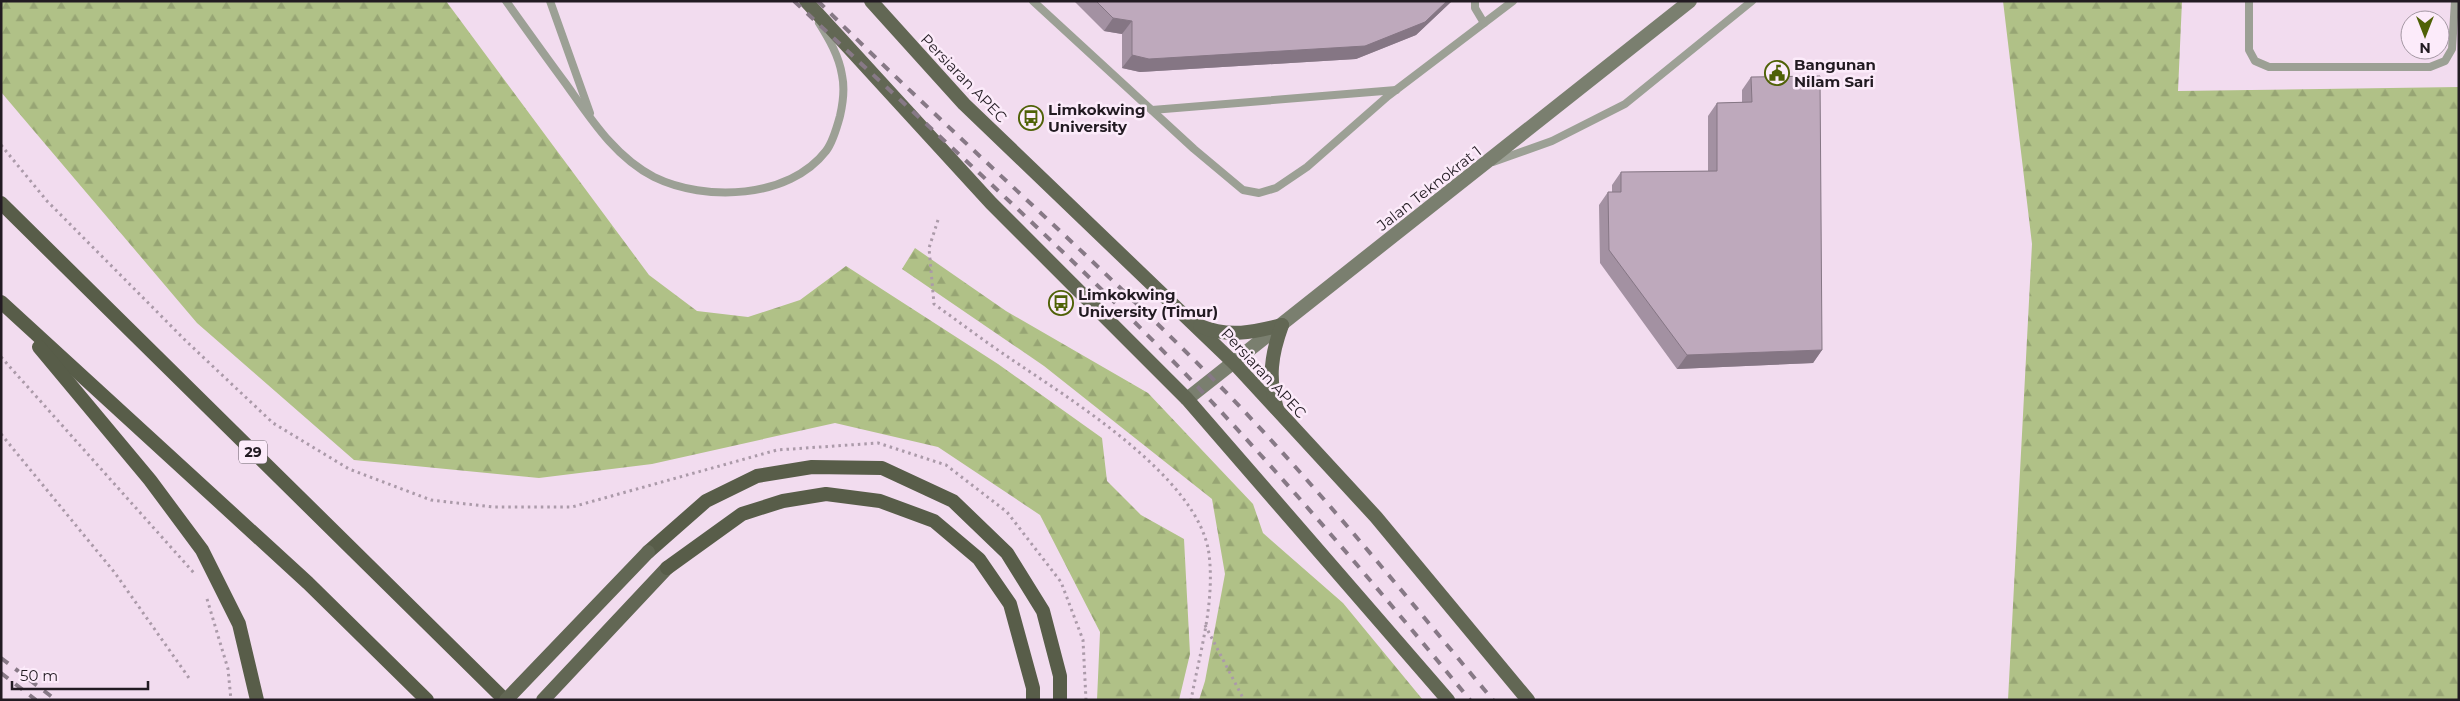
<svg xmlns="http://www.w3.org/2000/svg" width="2460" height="701" font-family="Montserrat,sans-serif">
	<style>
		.forest { fill: url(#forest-firs) }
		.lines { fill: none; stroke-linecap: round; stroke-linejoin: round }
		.path { stroke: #ab9aa9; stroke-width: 3; stroke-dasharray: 2.5 4; stroke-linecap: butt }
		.service { stroke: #9ca095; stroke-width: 8 }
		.secondary { stroke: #7a7f6f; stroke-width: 14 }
		.primary { stroke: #626754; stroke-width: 14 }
		.trunk { stroke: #585d49; stroke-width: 14 }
		.rail { stroke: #877986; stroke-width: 4; stroke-dasharray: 9 9; stroke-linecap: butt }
		.primary-bridge { stroke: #626754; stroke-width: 14 }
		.wall { fill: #a391a2 }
		.shaded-wall { fill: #857684 }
		.building { fill: #bea9bc; stroke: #857684 }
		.labels { text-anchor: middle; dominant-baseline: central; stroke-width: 5; stroke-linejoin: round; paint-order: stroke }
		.shield { fill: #fcebfa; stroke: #635963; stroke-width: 1 }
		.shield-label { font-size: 14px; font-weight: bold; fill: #221b22 }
		.poi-label { font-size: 15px; font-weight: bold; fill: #221b22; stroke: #fcebfa; text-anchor: start }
		.street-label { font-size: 15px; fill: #221b22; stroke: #fcebfa }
	</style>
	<defs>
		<pattern id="forest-firs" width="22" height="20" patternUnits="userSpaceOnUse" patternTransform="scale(1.25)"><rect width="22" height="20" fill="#b0c187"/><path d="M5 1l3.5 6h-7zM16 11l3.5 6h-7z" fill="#97a574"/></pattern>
	</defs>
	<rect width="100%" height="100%" fill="#f2dcef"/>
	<g class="forest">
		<path d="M1,1h445l203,274 48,36 51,6 52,-17 46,-34 152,98 104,74 5,43 34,34 43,24 6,115 -11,46h-82l3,-68 -60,-117 -102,-68 -103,-24 -183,41 -113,14 -185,-18 -157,-137 -196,-231z"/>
		<path d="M2003,1h179l-4,90 281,-4v613h-451l24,-456z"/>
		<path d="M915,248l91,63 142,82 105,111 10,29 80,70 80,97h-224l6,-19 20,-107 -13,-75 -168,-133 -142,-97z"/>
	</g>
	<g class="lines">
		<g class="path">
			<path d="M1,145l46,56 139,140 87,82 76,46 82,31 62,7h79l205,-57 101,-7 68,22 61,47 54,70 22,58 3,60"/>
			<path d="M938,220l-9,28 5,56c25,18 49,36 74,53 60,41 191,120 201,197 6,49 -9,98 -18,146"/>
			<path d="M1,357l193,216"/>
			<path d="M1,434l114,139 74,105"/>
			<path d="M207,599l21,70 3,31"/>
			<path d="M1205,625l39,75"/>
		</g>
		<g class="service">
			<path d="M506,1c20,28 40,56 60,83 25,35 49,73 88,93 51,25 135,22 172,-26 7,-9 11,-24 14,-35 3,-13 5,-27 2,-41 -3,-19 -13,-36 -23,-52"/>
			<path d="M550,1l40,112"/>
			<path d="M1033,1l161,148 49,41 16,3 17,-5 31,-21 81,-71 125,-95"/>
			<path d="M1475,1v7l9,15"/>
			<path d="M2249,1v49l6,11 14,6h161l15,-6 7,-12 3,-48"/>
			<path d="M1152,110l244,-20"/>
			<path d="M1493,162l59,-21 73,-37 127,-103"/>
		</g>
		<path class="secondary" d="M1187,399l503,-398"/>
		<g class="primary">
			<path d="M806,1l185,202 196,196 261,301"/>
			<path d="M871,1l93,103 271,260 141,153 152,183"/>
			<path d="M1200,326c29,12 54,6 82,-1"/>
			<path d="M1277,409c-9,-31 -6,-54 5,-84"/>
			<path d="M543,700l124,-132"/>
		</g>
		<g class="trunk">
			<path d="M1,203l504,497"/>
			<path d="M1,302l307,281 119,117"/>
			<path d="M39,347l111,133 52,70 37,74 18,76"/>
			<path d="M648,552l58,-51 51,-25 55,-9 70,1 71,33 54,52 36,58 17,65v24"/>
			<path d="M667,568l75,-54 41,-13 43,-7 54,7 54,20 45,38 31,45 23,84v12"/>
		</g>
		<g class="rail">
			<path d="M794,1c140,132 285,259 417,400 90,96 175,197 259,299"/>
			<path d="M818,1c130,130 270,251 399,382 98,100 186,210 276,317"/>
			<path d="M1,658l55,42"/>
			<path d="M1,673l35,27"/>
		</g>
		<path class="primary-bridge" d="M506,700l142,-148"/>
	</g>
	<g class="wall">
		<path d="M1074,1h378l-36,34 -60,24 -216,13 -18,-4v-34l-18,-3z"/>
		<path d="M1751,77l71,273 -9,13 -136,6 -77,-106 -1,-58 9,-13h4v-7l9,-13 87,-1v-55l9,-13 25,-1v-12z"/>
	</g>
	<g class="shaded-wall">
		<path d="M1447,1h5l-36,34 -60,24 -216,13 -18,-4 10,-13z"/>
		<path d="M1113,18l19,3 -10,13 -18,-3z"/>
		<path d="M1822,350l-9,13 -136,6 10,-14z"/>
	</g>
	<g class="building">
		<path d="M1096,1h351l-22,21 -60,24 -216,13 -17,-4v-34l-19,-3z"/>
		<path d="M1820,76l2,274 -135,5 -78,-105 -1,-58h13v-20l96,-1v-68l35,-1 -1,-25z"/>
	</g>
	<defs>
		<symbol id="civic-ring" viewBox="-11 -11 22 22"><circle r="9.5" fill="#fcebfa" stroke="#4f6106" stroke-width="1.5"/><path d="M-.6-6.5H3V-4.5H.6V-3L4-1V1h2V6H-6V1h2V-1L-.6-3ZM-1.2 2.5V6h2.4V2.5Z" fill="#4f6106"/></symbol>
		<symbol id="bus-ring" viewBox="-11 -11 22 22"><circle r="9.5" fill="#fcebfa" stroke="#4f6106" stroke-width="1.5"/><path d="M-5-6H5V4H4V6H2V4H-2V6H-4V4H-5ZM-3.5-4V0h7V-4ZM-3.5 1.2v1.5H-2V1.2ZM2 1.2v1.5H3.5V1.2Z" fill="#4f6106"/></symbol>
	</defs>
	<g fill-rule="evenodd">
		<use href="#civic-ring" x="1763" y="59" width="28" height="28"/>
		<use href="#bus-ring" x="1017" y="104" width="28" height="28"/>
		<use href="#bus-ring" x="1047" y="289" width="28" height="28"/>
	</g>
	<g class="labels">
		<rect class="shield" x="239" y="440.5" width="28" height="23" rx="4"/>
		<g class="shield-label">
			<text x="253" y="452">29</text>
		</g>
		<g class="poi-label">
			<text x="1794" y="64">Bangunan<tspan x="1794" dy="17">Nilam Sari</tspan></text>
			<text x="1048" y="109">Limkokwing<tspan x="1048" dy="17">University</tspan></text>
			<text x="1078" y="294">Limkokwing<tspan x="1078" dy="17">University (Timur)</tspan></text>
		</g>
		<g class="street-label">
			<text transform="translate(964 78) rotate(46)">Persiaran APEC</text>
			<text transform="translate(1429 188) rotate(-38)">Jalan Teknokrat 1</text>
			<text transform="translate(1264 373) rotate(47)">Persiaran APEC</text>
		</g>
	</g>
	<rect width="2460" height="701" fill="none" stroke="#221b22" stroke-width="5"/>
	<g transform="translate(2425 35) rotate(180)"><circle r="24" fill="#fcebfa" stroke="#a598a4"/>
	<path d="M0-4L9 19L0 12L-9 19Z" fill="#4f6106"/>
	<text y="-8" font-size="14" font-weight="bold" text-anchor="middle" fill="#221b22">N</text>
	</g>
	<path d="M12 681v8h136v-8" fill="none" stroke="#221b22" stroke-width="2.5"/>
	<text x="20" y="681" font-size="15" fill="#221b22" stroke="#fcebfa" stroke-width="4" paint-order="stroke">50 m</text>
</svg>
